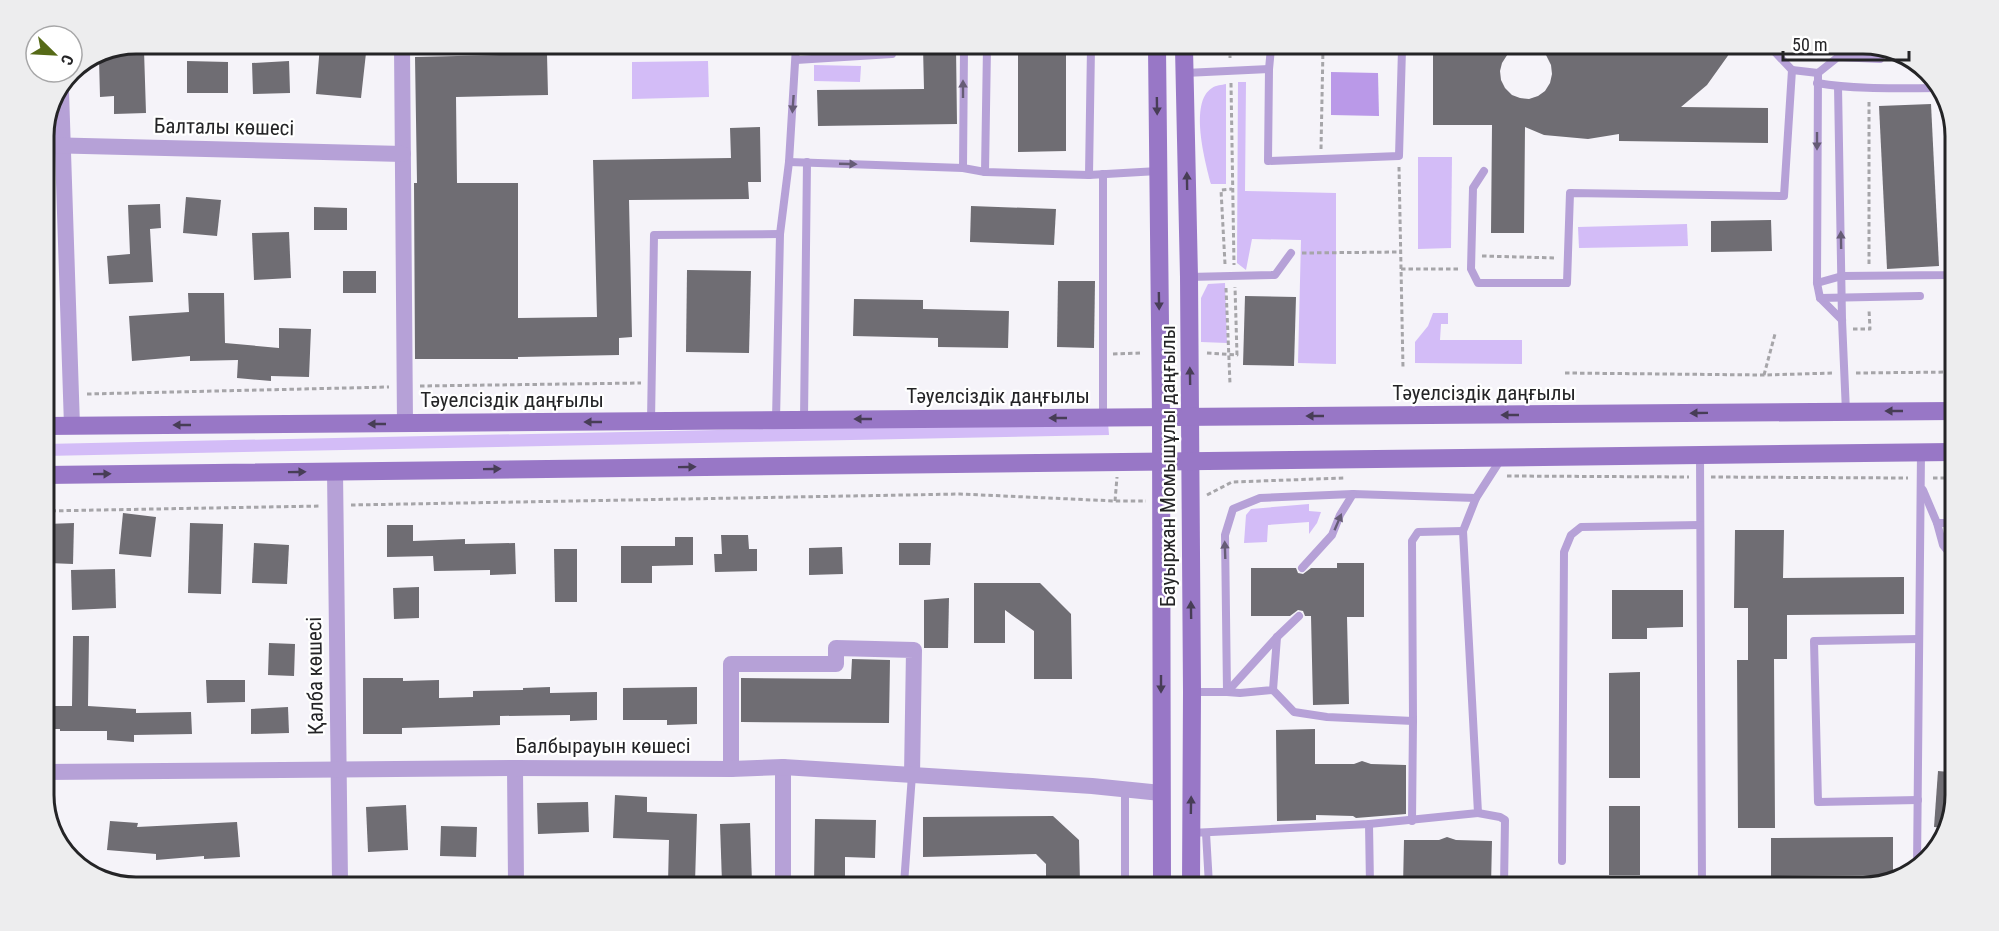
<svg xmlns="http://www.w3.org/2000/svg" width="1999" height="931" font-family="'Roboto Condensed',sans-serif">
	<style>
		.green { fill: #d3bcf7 }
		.water { fill: #ba99e8 }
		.building { fill: #6f6d73 }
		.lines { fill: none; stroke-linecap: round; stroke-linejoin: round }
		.path { stroke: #a6a5a9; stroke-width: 3; stroke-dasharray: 4.5 3; stroke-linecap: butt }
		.service { stroke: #b6a1d7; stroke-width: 8 }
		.minor { stroke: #b6a1d7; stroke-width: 16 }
		.secondary { stroke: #9877c6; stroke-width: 18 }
		.oneway { fill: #665c76 }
		.oneway2 { fill: #473d56 }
		.labels { text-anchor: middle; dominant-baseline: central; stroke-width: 4.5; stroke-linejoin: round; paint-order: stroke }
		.street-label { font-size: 21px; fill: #242426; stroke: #fff }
		.rim { fill: none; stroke: #242426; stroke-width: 3 }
	</style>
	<rect width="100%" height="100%" fill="#f5f3f9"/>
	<g class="green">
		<path d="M708,61l1,36 -77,2v-37z"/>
		<path d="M814,65l47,1 -1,16 -46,-1z"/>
		<path d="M1238,82h8l-1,109 91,2v171l-38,-1 3,-123 -49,-1 -6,31 -9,-7z"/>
		<path d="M1226,84v100h-15c-6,-23 -22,-82 1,-96 4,-3 10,-3 14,-4z"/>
		<path d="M1418,157h34l-1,91 -33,1z"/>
		<path d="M1687,224l1,22 -109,2 -1,-21z"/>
		<path d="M1225,283l2,60 -26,-1v-44l7,-14z"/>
		<path d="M1433,313h15v11h-7l-1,16h82v24l-107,-1v-21l13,-16z"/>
		<path d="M1108,422l1,13 -1065,21v-12z"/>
		<path d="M1309,504v7l12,1 -4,11 -8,11v-12l-41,3 -1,17 -23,1 2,-28 5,-6z"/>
	</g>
	<path class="water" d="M1331,72l47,1 1,43 -48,-1z"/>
	<g class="building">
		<path d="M331,44h36l-6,54 -45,-4 4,-49 11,1z"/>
		<path d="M923,47h33l1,77 -139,2 -1,-36 107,-1z"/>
		<path d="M1018,47h48v104l-48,1z"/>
		<path d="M1433,49h78l-9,14 -2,8 1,9 4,8 7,7 8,3 9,1 9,-3 7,-5 5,-8 2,-9 -1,-9 -8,-16 189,1 -25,35 -26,22 87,1v35l-149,-2v-7l-31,5 -44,-4 -19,-8 -1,106h-33l1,-108h-59z"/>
		<path d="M120,50h24l2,63 -32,1v-18l-14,1 -1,-38z"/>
		<path d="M547,54l1,41 -92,2 1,86h61v135l79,-1 -4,-157 138,-2 -1,-30 30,-1 1,55h-13l1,17 -120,1 3,137 -13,1v17l-101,2v2h-103l-1,-176h3l-2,-126z"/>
		<path d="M187,61l41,1v31h-41z"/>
		<path d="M289,61l1,32 -37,1 -1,-31z"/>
		<path d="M1931,104l8,162 -52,3 -8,-163z"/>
		<path d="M186,197l35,3 -4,36 -34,-3z"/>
		<path d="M160,204l1,24 -11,1 3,53 -44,2 -2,-28 23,-2 -2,-49z"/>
		<path d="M971,206l85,3 -2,36 -84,-3z"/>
		<path d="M314,207l33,1v22h-33z"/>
		<path d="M1771,220l1,31 -61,1v-31z"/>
		<path d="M289,232l2,46 -37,2 -2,-47z"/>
		<path d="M687,270l64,1 -2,82 -63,-1z"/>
		<rect x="343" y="271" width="33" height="22"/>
		<path d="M1058,281h37l-1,67 -37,-1z"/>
		<path d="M188,293h36l1,50 54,5v-20l32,1 -2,48 -38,-1v5l-34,-3 1,-18 -48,1v-5l-58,5 -3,-45 60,-4z"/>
		<path d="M1245,296l51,1 -2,69 -51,-1z"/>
		<path d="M854,299l69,1v9l86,2 -1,37 -70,-1v-9l-85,-2z"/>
		<path d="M123,513l33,4 -5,40 -32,-3z"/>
		<path d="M74,523l-1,41 -25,-1 -1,-39z"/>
		<path d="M190,523l33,1 -2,70 -33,-1z"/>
		<path d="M387,525h26v16l52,-2v5l50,-1 1,31 -26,1v-5l-56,1 -1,-15 -46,1z"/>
		<path d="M1735,530h49l-1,48 121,-1v37l-117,1v44h-13l1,169h-37l-1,-168h11v-52h-14z"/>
		<path d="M721,535h27l1,14h8v22l-42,1 -1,-18h8z"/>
		<path d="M675,537h18v28l-41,1v17h-31v-37h54z"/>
		<path d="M254,543l35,2 -2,39 -35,-1z"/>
		<path d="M899,543h32l-1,22h-31z"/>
		<path d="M842,547l1,27 -34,1v-27z"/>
		<path d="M554,549h23v53h-22z"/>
		<path d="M1337,563h27v54h-17l2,87 -36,1 -2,-89h-6l-2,-5 -5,-1 -8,6h-39v-48h45l2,5 5,1 8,-6h26z"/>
		<path d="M115,569l1,39 -44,2 -1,-40z"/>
		<path d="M974,583h66l31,31 1,65h-38v-48l-29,-21v33h-31z"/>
		<path d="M419,587v31l-25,1 -1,-31z"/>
		<path d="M1612,590h71v37l-36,1v11h-35z"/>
		<path d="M949,598l-1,50h-24v-48z"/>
		<path d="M73,636h16l-1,70 48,3v4l55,-1 1,22 -58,1v7l-27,-2v-9h-47v-2h-16v-23h28z"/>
		<path d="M269,643l26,1 -1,32 -26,-1z"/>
		<path d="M852,659l38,1 -1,63 -148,-1v-44l110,1z"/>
		<path d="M1640,672v106h-31v-105z"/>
		<path d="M363,678h40v3l36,-1v18l34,-1v-6l50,-1v-2l27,-1v6l47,-1v28l-27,1v-6l-70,1v9l-98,3v6h-39z"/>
		<path d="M206,680h39v22l-38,1z"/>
		<path d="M697,687v37l-30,1v-5h-44v-32z"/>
		<path d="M288,707l1,26 -38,1v-25z"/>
		<path d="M1315,729v35h39l8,-3 9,3 35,1v49l-50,4 -3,-2 -37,-1v5l-39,1 -1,-91z"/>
		<path d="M1938,771l11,1 -1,56 -14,-1z"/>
		<path d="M615,795l32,2v15l50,2 -2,69h-27l1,-43 -56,-2z"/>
		<path d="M588,802l1,30 -51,2 -1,-31z"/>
		<path d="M406,805l2,45 -40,2 -2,-45z"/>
		<rect x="1609" y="806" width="31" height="69"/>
		<path d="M1053,816l26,24 1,44h-34v-20l-10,-10 -113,3v-40z"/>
		<path d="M815,819l61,1 -1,38 -30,-1v26h-31z"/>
		<path d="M110,821l28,2 -1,4 100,-5 3,35 -36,2v-3l-48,4v-6l-49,-4z"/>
		<path d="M750,823l2,60h-30l-2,-59z"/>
		<path d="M441,826l36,1 -1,30 -36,-1z"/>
		<path d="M1447,837l9,3 36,1 -1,45h-88l1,-46h35z"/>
		<path d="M1893,837v38l-122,1v-38z"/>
	</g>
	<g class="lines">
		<g class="path">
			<path d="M1230,48v10"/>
			<path d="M1231,83l3,182"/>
			<path d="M1321,149l2,-101"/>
			<path d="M1399,167l4,201"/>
			<path d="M1302,253l98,-1"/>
			<path d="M1482,256l75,2"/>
			<path d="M1225,264l-4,-74 11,-1"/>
			<path d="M1869,264v-164"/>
			<path d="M1401,269h59"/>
			<path d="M1226,288l4,96"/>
			<path d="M1853,329h17l-1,-19"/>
			<path d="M1207,353l30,2 -2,-68"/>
			<path d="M1113,354l30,-1"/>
			<path d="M1565,373l199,2 70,-2"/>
			<path d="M1856,373l97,-1"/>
			<path d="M1764,375l11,-41"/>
			<path d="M420,386l221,-3"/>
			<path d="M87,394l302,-7"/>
			<path d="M1507,476l182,1"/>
			<path d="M1711,477l197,1"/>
			<path d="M1933,478h19"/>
			<path d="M1207,495l25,-13 112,-4"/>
			<path d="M1115,501l2,-24"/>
			<path d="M351,505l609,-11 155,7h31"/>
			<path d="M44,511l277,-5"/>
		</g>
		<g class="service">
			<path d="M987,47l-2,125 104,3"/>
			<path d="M1091,47l-2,128 69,-4"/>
			<path d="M1271,48l-2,21 -1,92 131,-5 3,-107"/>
			<path d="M1773,50l19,20 26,3 20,-16 42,2 -1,-8"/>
			<path d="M796,60l96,-6v-7"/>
			<path d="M1185,73l84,-4"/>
			<path d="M1818,73l-1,210 3,15 22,22"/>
			<path d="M1817,83c41,7 82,5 124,5"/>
			<path d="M1838,86l4,234 4,92"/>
			<path d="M789,162l174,6 1,-121"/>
			<path d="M963,168l22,4"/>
			<path d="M1484,171l-11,17 -2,81 7,14h89l3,-90 214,3 8,-126"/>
			<path d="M1189,277l86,-2 16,-22"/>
			<path d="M1817,283l25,-7 106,-1 6,-3"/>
			<path d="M1820,298l100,-2"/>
			<path d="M1103,418v-244"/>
			<path d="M804,419l3,-257"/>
			<path d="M776,420l4,-186 9,-72 7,-116"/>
			<path d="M651,422l3,-187 126,-1"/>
			<path d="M1700,455l2,432"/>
			<path d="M1923,490l14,33h14"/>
			<path d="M1937,523l6,22 8,10"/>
			<path d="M1302,568l30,-33 8,-20 13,-21 123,4 25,-39"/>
			<path d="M1277,637l-4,53 -33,3 -13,-1 -2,-157 8,-26 27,-11 93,-4"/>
			<path d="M1273,690l21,22 33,5 86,4 -1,-180 6,-9 45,-1"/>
			<path d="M1192,692h35l50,-55 22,-21"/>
			<path d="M1125,790v94"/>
			<path d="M1918,800l-100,2 -4,-161 105,-2"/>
			<path d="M1478,813l22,4 5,3 -1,66"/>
			<path d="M1412,821l1,-100"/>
			<path d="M1369,824l1,61"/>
			<path d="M1191,833l178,-9 109,-11 -15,-282 13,-33"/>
			<path d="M1206,833l3,52"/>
			<path d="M1562,861l2,-309 7,-17 10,-8 119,-2"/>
			<path d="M1917,868l4,-416"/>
			<path d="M904,884l8,-109"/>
		</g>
		<g class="minor">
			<path d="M402,45l3,379"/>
			<path d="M61,91l11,335"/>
			<path d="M44,145l359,9"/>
			<path d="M335,471l5,410"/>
			<path d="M783,767v116"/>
			<path d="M515,768l1,114"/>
			<path d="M731,769v-105h105v-16l78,2 -2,125"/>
			<path d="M44,772l471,-4 216,1 52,-2 309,19 69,7"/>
		</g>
		<g class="secondary">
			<path d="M1157,48l4,369 1,468"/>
			<path d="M1184,48l5,229 3,415 -1,193"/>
			<path d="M44,426l1909,-15"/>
			<path d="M44,475l1908,-23"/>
		</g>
	</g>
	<defs><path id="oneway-solid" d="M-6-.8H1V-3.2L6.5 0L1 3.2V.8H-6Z" transform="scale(1.5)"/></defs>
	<g class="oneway">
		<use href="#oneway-solid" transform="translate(963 89) rotate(-90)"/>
		<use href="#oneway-solid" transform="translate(793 104) rotate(94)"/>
		<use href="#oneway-solid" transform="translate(1817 141) rotate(90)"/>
		<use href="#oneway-solid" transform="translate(848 164) rotate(2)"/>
		<use href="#oneway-solid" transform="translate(1841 240) rotate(-91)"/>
		<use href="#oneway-solid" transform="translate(1338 522) rotate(-67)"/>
		<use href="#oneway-solid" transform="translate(1225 550) rotate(-92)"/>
	</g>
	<g class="oneway2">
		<use href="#oneway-solid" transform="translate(1157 106) rotate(89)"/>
		<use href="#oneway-solid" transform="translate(1187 181) rotate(-91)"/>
		<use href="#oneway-solid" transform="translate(1159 301) rotate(89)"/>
		<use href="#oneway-solid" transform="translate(1190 376) rotate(-91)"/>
		<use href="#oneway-solid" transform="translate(1894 411) rotate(180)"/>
		<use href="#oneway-solid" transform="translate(1699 413) rotate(179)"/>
		<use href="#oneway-solid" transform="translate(1510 415) rotate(180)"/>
		<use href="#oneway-solid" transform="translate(1315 416) rotate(180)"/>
		<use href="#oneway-solid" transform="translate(1058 418) rotate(180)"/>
		<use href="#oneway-solid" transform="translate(863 419) rotate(180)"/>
		<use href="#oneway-solid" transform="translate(593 422) rotate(180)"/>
		<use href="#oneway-solid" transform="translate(377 424) rotate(180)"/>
		<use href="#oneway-solid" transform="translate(182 425) rotate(180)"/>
		<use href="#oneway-solid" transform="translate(687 467) rotate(-1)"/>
		<use href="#oneway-solid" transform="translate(492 469) rotate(-1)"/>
		<use href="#oneway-solid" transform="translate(297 472) rotate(-1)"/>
		<use href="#oneway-solid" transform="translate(102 474) rotate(-1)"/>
		<use href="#oneway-solid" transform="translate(1191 610) rotate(-91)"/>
		<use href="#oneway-solid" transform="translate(1161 684) rotate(90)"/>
		<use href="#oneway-solid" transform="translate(1191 805) rotate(-89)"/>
	</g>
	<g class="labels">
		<g class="street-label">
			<text transform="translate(224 127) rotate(1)">Балталы көшесі</text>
			<text x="1484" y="393">Тәуелсіздік даңғылы</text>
			<text x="998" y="396">Тәуелсіздік даңғылы</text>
			<text x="512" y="400">Тәуелсіздік даңғылы</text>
			<text transform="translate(1168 466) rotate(-90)">Бауыржан Момышұлы даңғылы</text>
			<text transform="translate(315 676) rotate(-91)">Қалба көшесі</text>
			<text x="603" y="746">Балбырауын көшесі</text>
		</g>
	</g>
	<path d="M0 0H1999V931H0ZM136 54H1863A82 82 0 0 1 1945 136V795A82 82 0 0 1 1863 877H136A82 82 0 0 1 54 795V136A82 82 0 0 1 136 54Z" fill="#ededee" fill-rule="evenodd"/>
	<path class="rim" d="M136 54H1863A82 82 0 0 1 1945 136V795A82 82 0 0 1 1863 877H136A82 82 0 0 1 54 795V136A82 82 0 0 1 136 54Z"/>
	<g transform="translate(54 54) rotate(114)"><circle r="28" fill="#ffffff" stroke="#a7a7a8" stroke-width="1.5"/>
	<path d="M0-4.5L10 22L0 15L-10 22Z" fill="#566a17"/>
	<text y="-9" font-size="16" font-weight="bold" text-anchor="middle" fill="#242426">С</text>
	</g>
	<path d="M1783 51v9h126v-9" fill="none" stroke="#242426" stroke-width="3"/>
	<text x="1792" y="51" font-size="18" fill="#242426" stroke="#ffffff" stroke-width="4.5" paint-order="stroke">50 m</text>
</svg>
